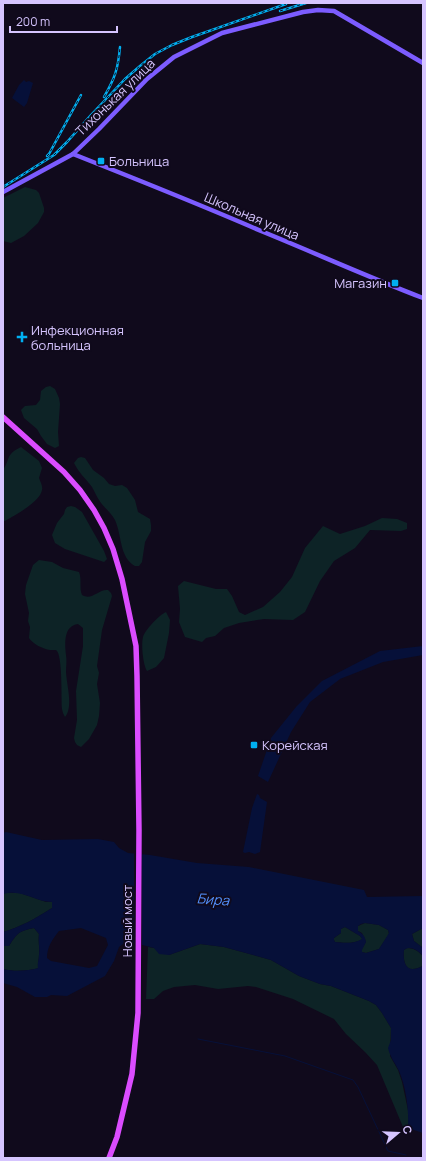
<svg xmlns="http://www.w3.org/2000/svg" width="426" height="1161" font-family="Manrope,sans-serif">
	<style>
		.green { fill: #0d2326 }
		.water { fill: #061039; fill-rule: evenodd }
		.pier { fill: #100a1c }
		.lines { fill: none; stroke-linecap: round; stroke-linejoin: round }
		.stream { stroke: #061039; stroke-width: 1 }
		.secondary { stroke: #7c5cff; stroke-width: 4.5 }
		.primary { stroke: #db4cff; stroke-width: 5.5 }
		.rail-casing { stroke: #00aff0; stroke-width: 2.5 }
		.rail { stroke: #100a1c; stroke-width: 1; stroke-dasharray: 3; stroke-linecap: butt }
		.poi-dot { fill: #00aff0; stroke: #100a1c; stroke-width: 1.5 }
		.labels { text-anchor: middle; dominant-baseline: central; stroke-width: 4; stroke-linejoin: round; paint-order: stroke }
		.street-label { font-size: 13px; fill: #d6c5ff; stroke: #100a1c }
		.poi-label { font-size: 13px; fill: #d6c5ff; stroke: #100a1c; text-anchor: start }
		.water-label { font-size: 14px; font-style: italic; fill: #5392ff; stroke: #100a1c }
	</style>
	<rect width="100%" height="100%" fill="#100a1c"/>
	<g class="green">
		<path d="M25,187l11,3 3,3 5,15v4l-6,11 -14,13 -13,7 -8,-2v-43z"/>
		<path d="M50,386l5,3 4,9 1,6 -2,28 1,14 -4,2 -8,-4 -6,-8 -4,-7 -13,-11 -3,-8 4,-4 11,-1 4,-5 1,-9 5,-4z"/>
		<path d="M21,447l18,14 3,7 -3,10c1,3 4,8 3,12 -2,12 -27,25 -37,31h-2v-51c8,-12 2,-15 18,-23z"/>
		<path d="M81,457l4,1 8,12 11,8 5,6 6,2 7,-1 5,3 8,12 3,12 12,7 1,6v6l-6,11 -3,20 -3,4h-4c-16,-9 -13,-31 -20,-46 -4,-7 -9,-11 -14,-17 -4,-5 -6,-11 -9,-16 -7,-9 -13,-14 -18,-24l4,-5z"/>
		<path d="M71,506l4,1 7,5 22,39 3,8 -3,3 -39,-13 -10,-6 -3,-8 5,-12 7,-9 1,-4 2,-3z"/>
		<path d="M382,518l15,1 10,4v6l-6,2 -31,-1 -15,18 -21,13 -14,20 -15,31 -12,8 -29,-1 -25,4 -15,5 -9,8 -9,2 -4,4 -17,-5 -6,-15 1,-13 -2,-23 6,-5 32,8h11l5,7 7,16 6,3 18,-8 17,-15 12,-15 13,-29 18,-22 17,8 25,-8z"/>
		<path d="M39,560l13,2 11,6 16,4c3,7 0,16 3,23 10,6 16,-6 26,-5l3,3 1,3 -10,34 -5,36 2,7 -2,11 3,19 -1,13 -2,9 -8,14 -8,8 -4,-2 -2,-3 -1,-4 3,-18 -1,-29 7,-45v-18l-5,-4c-15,2 -13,20 -12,31 1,6 0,11 0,16 0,12 8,36 -1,46l-2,-4 -1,-4c-1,-8 1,-55 -6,-59 -1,0 -5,0 -6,0 -7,-1 -17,-6 -21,-12l1,-11 -2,-6 1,-8 -4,-19 1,-9 7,-20z"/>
		<path d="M166,612l4,8 -1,13 -5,25 -8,9 -9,4c-4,-6 -6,-26 -4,-34 2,-7 16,-22 23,-25z"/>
		<path d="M5,893h15l26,9h6v6c-16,10 -31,19 -49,24v-38z"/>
		<path d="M365,923l14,2 9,5 1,4 -10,15 -13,4 -4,-1 -1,-2 5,-8 -4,-9 -4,-2v-5z"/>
		<path d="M345,927l15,9 3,3c-8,5 -20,4 -28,3l-1,-2v-2l7,-5v-4z"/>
		<path d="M34,928l5,6c-1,8 1,14 0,21 0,5 -2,8 0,13 -11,3 -25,4 -36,1v-23h6c8,-13 10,-15 25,-18z"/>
		<path d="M423,928v20l-9,-7 -2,-7z"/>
		<path d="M200,944l24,3 47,13 28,16 21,8 11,2 38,15 7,4 6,8 9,15 -1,28 8,14 4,12 7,33 -1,12h-5l-26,-62 -12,-13 -19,-18 -12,-15 -41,-20 -37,-12 -8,-1 -30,3 -23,-4 -21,2 -11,4 -9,8h-8l2,-52 6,1 15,7z"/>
		<path d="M407,948c7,0 11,3 16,8v10c-3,1 -7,3 -10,3 -9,1 -10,-12 -9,-19z"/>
	</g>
	<g class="water">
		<path d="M24,80l2,2 3,-1 4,2 -6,20 -3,4 -12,-9 7,-13z"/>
		<path d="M423,646v9l-40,7 -43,17 -30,23 -19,30 -23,50 -10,-6 13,-38 25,-31 26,-26 58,-30z"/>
		<path d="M257,794l2,1 1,3 7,4 -7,50 -5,2 -6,-2 -4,1 -2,-1 9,-44z"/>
		<path d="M6,832l36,8 56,-1 16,3 5,6 9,5 22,2 47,8 52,4 115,23 3,7 56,-1v32l-11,6 2,7 9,7v8c-5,-5 -12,-11 -19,-6 -1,7 0,20 9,19 3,0 7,-2 10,-3v167l-12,-4 -3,-2c1,-17 -2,-40 -9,-56 -4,-8 -9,-14 -11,-23l3,-8v-12l-9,-15 -6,-8 -7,-4 -38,-15 -11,-2 -21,-8 -28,-16 -47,-13 -24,-3 -31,11 -10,-1 -5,-6 -27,-7 -8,6 -5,14 -9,15 -38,20 -16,-1 -4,2h-12l-18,-10 -14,-4v-14c11,3 25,2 35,-1 -1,-5 1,-8 1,-13 1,-7 -1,-13 0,-21l-5,-6c-15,3 -17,5 -25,18h-6v-14c18,-5 33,-14 49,-24v-6c-18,0 -28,-13 -49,-8v-61zM365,923l14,2 9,5 1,3 -10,16 -13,4 -4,-1v-2l4,-8c-1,-6 -3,-8 -8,-11v-5l3,-2zM345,927l15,9 2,3c-7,5 -19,4 -27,3l-1,-2v-2l7,-5v-4zM81,928l25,10 2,7 -11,21 -8,2 -38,-7 -4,-3c0,-11 5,-18 12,-27z"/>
	</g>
	<path class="pier" d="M134,851l8,1v95l-8,-2z"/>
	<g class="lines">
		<path class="stream" d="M198,1039l87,17 68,24 5,7 30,64 18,4"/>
		<g class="secondary">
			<path d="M73,154c63,25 126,50 188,77 54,22 107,46 162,67"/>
			<path d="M3,192l70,-38 26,-25 48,-50 27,-22 48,-24 81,-21 15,-2 16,1 89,52"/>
		</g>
		<path class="primary" d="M3,417l61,55 16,18 14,20 10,18 9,21 9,30 14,67 1,30 2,154 -1,183 -6,61 -15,63 -8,21"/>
		<defs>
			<g id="rail">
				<path d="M280,11l26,-8"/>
				<path d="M104,97c11,-19 14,-28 16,-50"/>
				<path d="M47,156l2,-2 32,-59"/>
				<path d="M3,187l51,-32 13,-13 24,-27 34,-36 15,-13 15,-12 17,-9 20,-8 94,-33"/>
			</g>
		</defs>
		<use href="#rail" class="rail-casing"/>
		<use href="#rail" class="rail"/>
	</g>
	<g class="poi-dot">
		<rect x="97" y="157" width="8" height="8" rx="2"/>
		<rect x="391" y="279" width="8" height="8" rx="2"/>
		<path d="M20 331h4v4h4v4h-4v4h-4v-4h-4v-4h4z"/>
		<rect x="250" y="741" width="8" height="8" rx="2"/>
	</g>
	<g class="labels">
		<g class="street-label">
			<text transform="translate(115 97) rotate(-44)">Тихонькая улица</text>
			<text transform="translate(252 216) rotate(23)">Школьная улица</text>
			<text transform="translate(127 921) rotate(-90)">Новый мост</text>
		</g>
		<g class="poi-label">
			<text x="109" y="161">Больница</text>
			<text x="387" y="283" text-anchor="end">Магазин</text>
			<text x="31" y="330">Инфекционная<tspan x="31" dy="15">больница</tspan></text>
			<text x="262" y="745">Корейская</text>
		</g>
		<g class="water-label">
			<text transform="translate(213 899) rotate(4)">Бира</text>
		</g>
	</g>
	<rect width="426" height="1161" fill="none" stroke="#d6c5ff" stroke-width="8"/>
	<g transform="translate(398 1133) rotate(71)" stroke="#100a1c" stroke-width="3" paint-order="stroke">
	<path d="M0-3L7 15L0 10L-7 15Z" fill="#d6c5ff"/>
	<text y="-6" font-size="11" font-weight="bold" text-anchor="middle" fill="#d6c5ff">С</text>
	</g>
	<path d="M10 26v6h107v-6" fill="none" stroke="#d6c5ff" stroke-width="2"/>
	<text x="16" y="26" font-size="12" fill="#d6c5ff" stroke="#100a1c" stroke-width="3" paint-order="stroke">200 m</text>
</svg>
